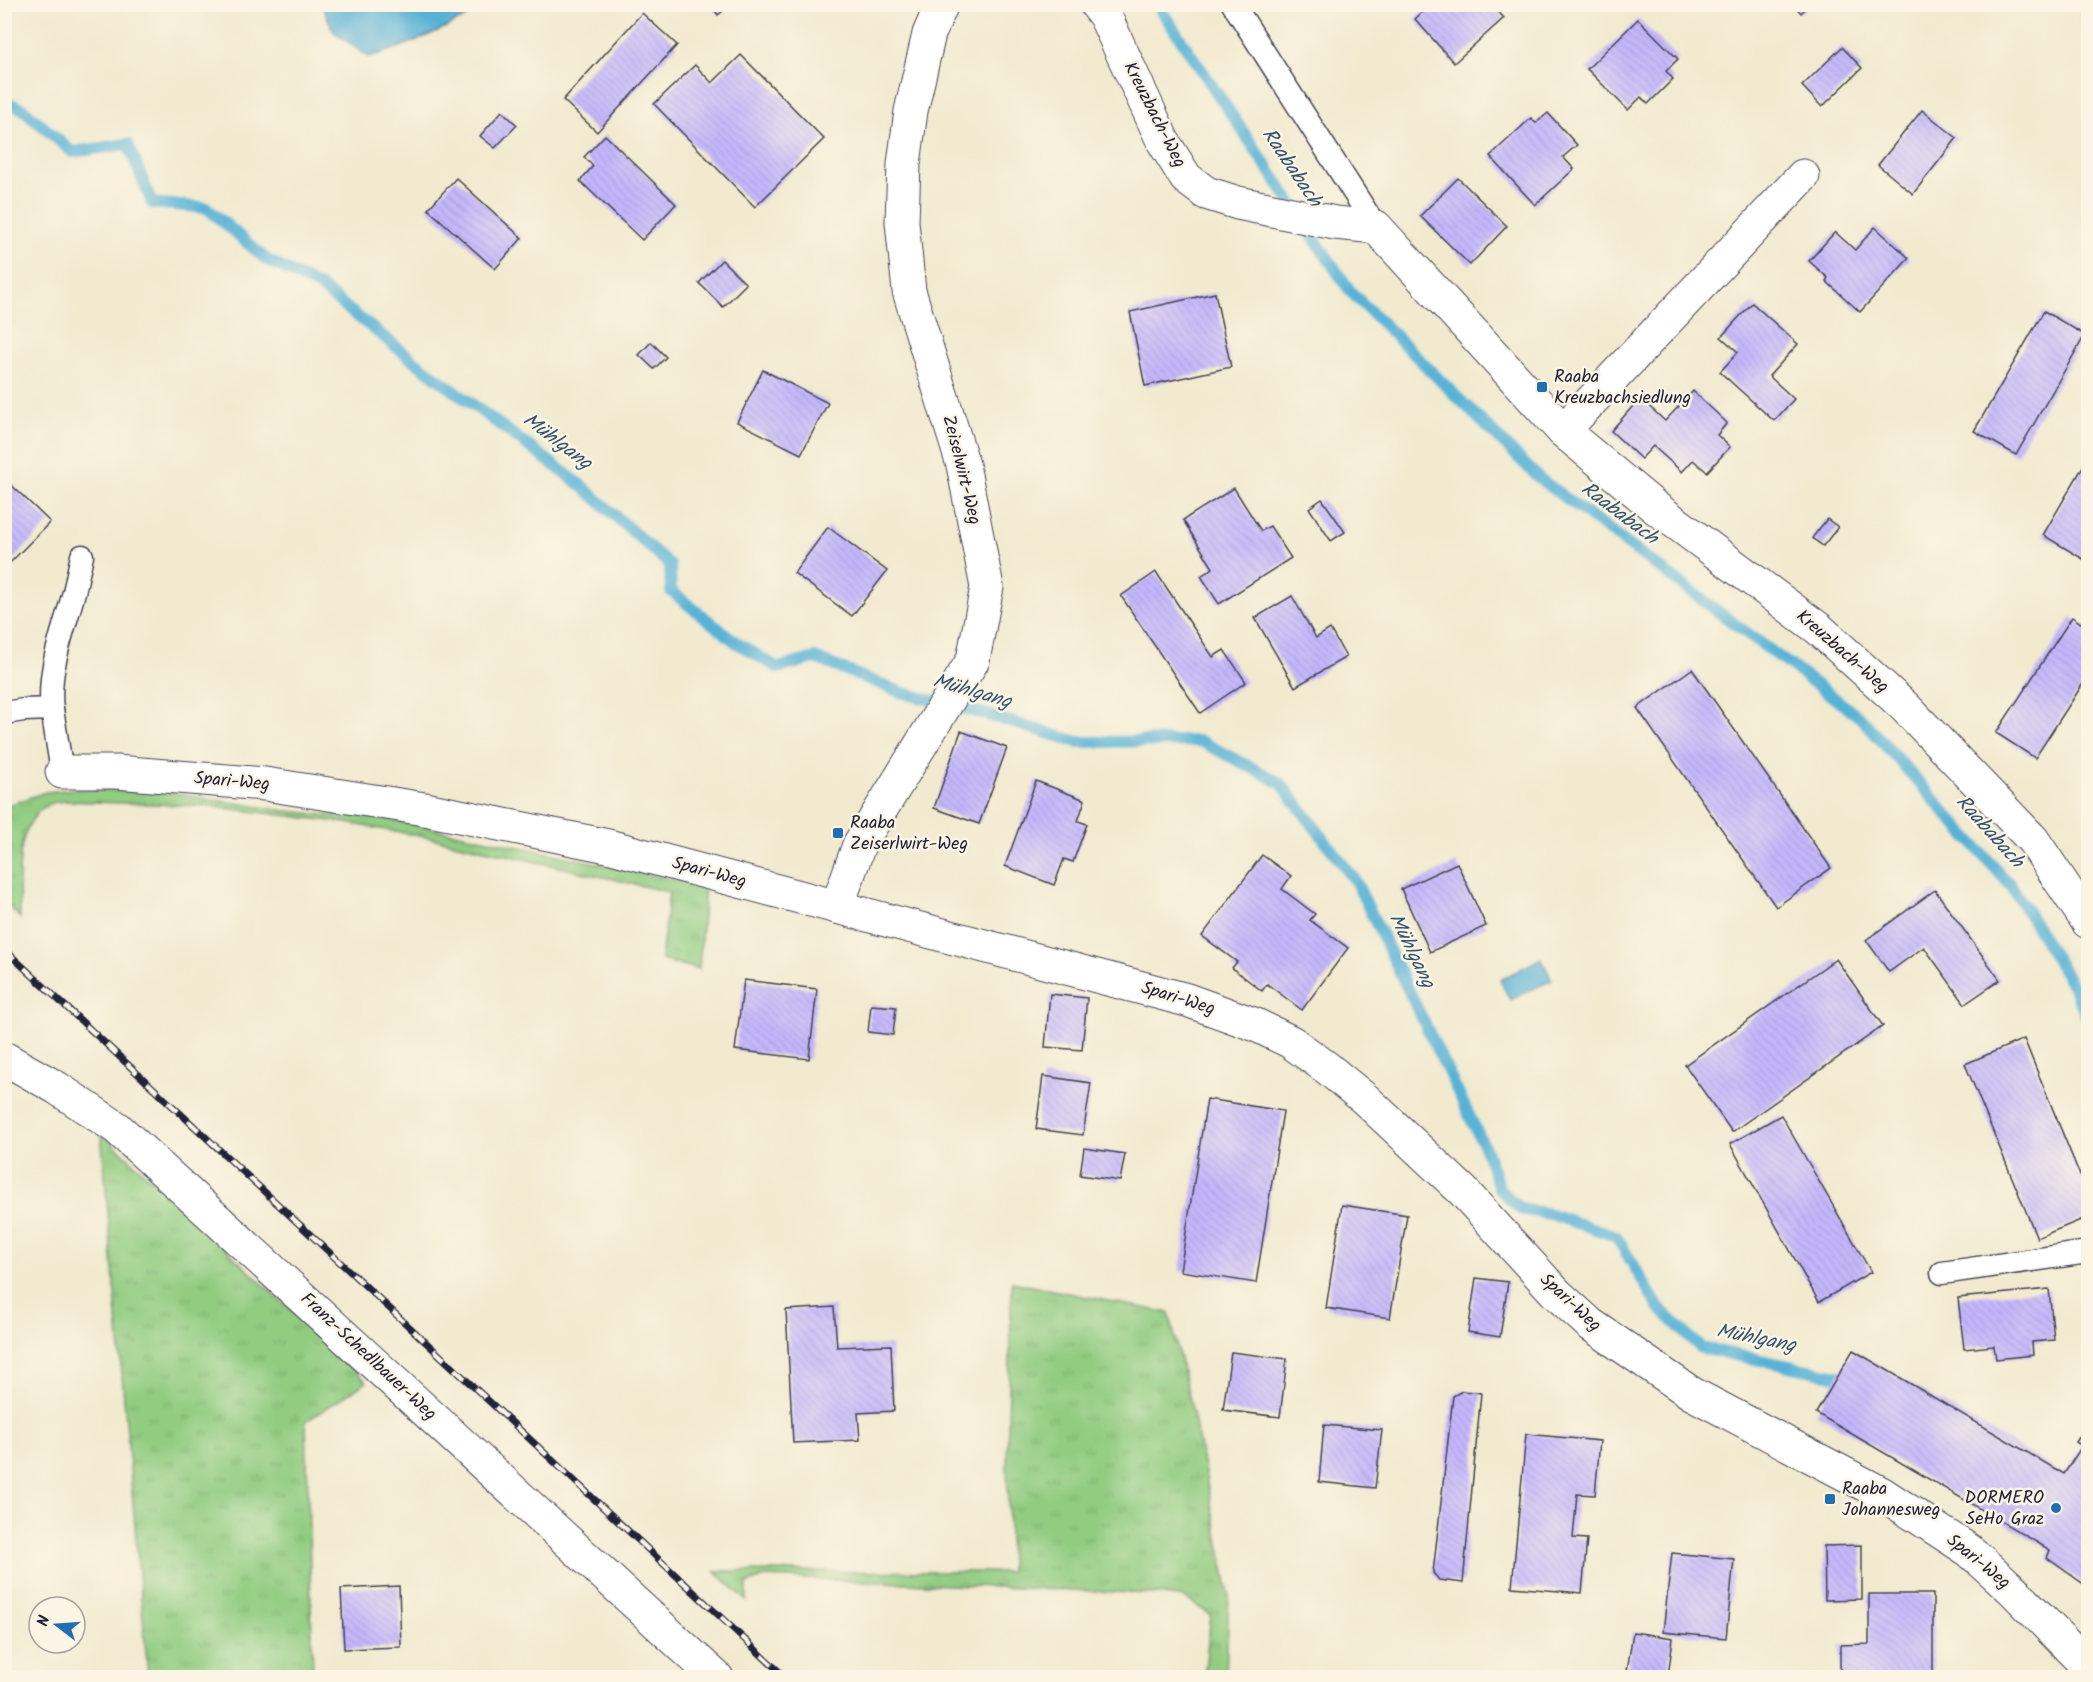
<svg xmlns="http://www.w3.org/2000/svg" width="2093" height="1682" font-family="Kalam,sans-serif">
	<style>
		.grass { fill: url(#grass-tufts); stroke: #5a775e; stroke-width: 1.5 }
		.water { fill: #59b2d6; stroke: #3e6a88; stroke-width: 1.5 }
		.lines { fill: none; stroke-linecap: round; stroke-linejoin: round }
		.stream { stroke: #59b2d6; stroke-width: 12 }
		.building { fill: url(#building-back-hatch) }
		.service-casing { stroke: #414051; stroke-width: 25 }
		.minor-casing { stroke: #414051; stroke-width: 35 }
		.service { stroke: #fff; stroke-width: 22 }
		.minor { stroke: #fff; stroke-width: 33 }
		.rail-casing { stroke: #22223b; stroke-width: 7 }
		.rail { stroke: #fcf5e5; stroke-width: 4.5; stroke-dasharray: 14; stroke-linecap: butt }
		.poi-dot { fill: #1f6fb2; stroke: #fcf5e5; stroke-width: 2 }
		.labels { text-anchor: middle; dominant-baseline: central; stroke-width: 5; stroke-linejoin: round; paint-order: stroke }
		.street-label { font-size: 18px; fill: #22223b; stroke: #fcf5e5 }
		.poi-label { font-size: 18px; fill: #22223b; stroke: #fcf5e5; text-anchor: start }
		.water-label { font-size: 20px; font-style: italic; fill: #355471; stroke: #fcf5e5 }
	</style>
	<defs>
		<pattern id="grass-tufts" width="24" height="20" patternUnits="userSpaceOnUse" patternTransform="scale(1.5)"><rect width="24" height="20" fill="#91cc81"/><path d="M3 7l-1-3M5 7V3M7 7l1-3M15 17l-1-3M17 17v-4M19 17l1-3" fill="none" stroke="#7daf70"/></pattern>
		<pattern id="building-back-hatch" width="6" height="6" patternUnits="userSpaceOnUse" patternTransform="scale(1.5)"><rect width="6" height="6" fill="#c5b7fc"/><path d="M-1 5l2 2M0 0l6 6M5-1l2 2" fill="none" stroke="#a99dd9"/></pattern>
	</defs>
	<rect width="100%" height="100%" fill="#fcf5e5"/>
	<filter id="ink" filterUnits="userSpaceOnUse"><feTurbulence type="fractalNoise" baseFrequency=".0167" numOctaves="2"/><feDisplacementMap in="SourceGraphic" scale="12" xChannelSelector="R" yChannelSelector="G"/><feConvolveMatrix kernelMatrix="1 2 1 2 8 2 1 2 1" color-interpolation-filters="sRGB"/></filter>
	<filter id="wash" filterUnits="userSpaceOnUse"><feTurbulence type="fractalNoise" baseFrequency=".008" numOctaves="4" result="noise"/><feDisplacementMap in="SourceGraphic" scale="24" xChannelSelector="R" yChannelSelector="G"/><feGaussianBlur stdDeviation="1.35" result="paint"/><feColorMatrix in="noise" values="0 0 0 0 0 0 0 0 0 0 0 0 0 0 0 0 0 1.4 0 .05"/><feComposite in="paint" operator="in"/></filter>
	<g filter="url(#wash)">
		<rect width="100%" height="100%" fill="#f1eacf"/>
		<g class="grass">
			<path d="M74,789l98,4 114,18 40,4h43l336,71 -6,83 -38,-9 8,-68 -237,-54 -85,-15 -138,-17 -144,-5c-6,1 -14,1 -18,4 -36,24 -27,76 -27,113l-15,-16v-96l41,-14z"/>
			<path d="M101,1132l266,250 -61,39 7,256h-165z"/>
			<path d="M1012,1282l157,31 24,100 36,180 -3,84h-22l7,-62 -26,-17 -27,-4 -393,-17 -18,7v17l-32,-30 295,1 -3,-113z"/>
		</g>
		<g class="water">
			<path d="M322,5h166c-40,22 -75,40 -120,52l-35,-26z"/>
			<path d="M1541,958l11,22 -42,20 -10,-20z"/>
		</g>
		<g class="lines">
			<g class="stream">
				<path d="M1157,4l137,203"/>
				<path d="M4,101l19,8 49,43 56,-8 24,59 55,5 60,52 53,27 102,80 160,119 88,79 1,26 66,52 41,25 37,-10 85,34 84,22 94,28 122,-1 81,42 74,97 130,268 14,40 21,21 30,5 66,22 43,72 42,40 137,28"/>
				<path d="M1303,222l48,70 189,187 321,239 151,169 62,101 14,32"/>
			</g>
		</g>
		<g id="blocks">
			<g class="building">
				<path d="M710,4h22l-14,11z"/>
				<path d="M1431,4h60l13,14 -50,45 -39,-44z"/>
				<path d="M1793,4h17l-9,9z"/>
				<path d="M642,13l35,32 -80,87 -34,-32z"/>
				<path d="M1638,19l40,40 -12,12 7,8 -25,25 -7,-7 -13,13 -41,-41z"/>
				<path d="M1842,47l20,21 -40,39 -20,-21z"/>
				<path d="M741,55l83,84 -69,68 -101,-103 41,-39 17,18z"/>
				<path d="M1922,110l35,28 -44,56 -35,-29z"/>
				<path d="M502,111l15,14 -22,23 -15,-12z"/>
				<path d="M1548,113l29,32 -14,12 11,12 -39,36 -45,-49 41,-38 5,5z"/>
				<path d="M605,135l71,69 -34,36 -62,-59 13,-15 -9,-9z"/>
				<path d="M456,178l66,60 -27,31 -67,-60z"/>
				<path d="M1458,178l49,48 -37,39 -50,-49z"/>
				<path d="M1875,227l34,31 -49,54 -34,-31 2,-3 -19,-17 26,-29 20,18z"/>
				<path d="M722,260l24,24 -23,23 -24,-24z"/>
				<path d="M1215,293l16,74 -86,19 -15,-74z"/>
				<path d="M1752,303l46,41 -29,32 25,23 -20,22 -54,-49 18,-20 -17,-15z"/>
				<path d="M2044,311l41,24 -69,120 -42,-24z"/>
				<path d="M651,342l15,15 -12,12 -15,-14z"/>
				<path d="M763,370l65,33 -27,51 -64,-32z"/>
				<path d="M1693,391l34,32 -10,12 13,12 -23,25 -14,-12 -11,12 -29,-26 -12,13 -30,-28 29,-33 25,23z"/>
				<path d="M2088,458v104l-45,-27z"/>
				<path d="M4,478l46,44 -46,47z"/>
				<path d="M1234,488l27,43 9,-5 21,32 -72,46 -18,-28 12,-8 -30,-48z"/>
				<path d="M1322,499l23,33 -14,9 -22,-33z"/>
				<path d="M1827,519l11,8 -15,19 -11,-8z"/>
				<path d="M828,527l59,44 -35,45 -58,-43z"/>
				<path d="M1156,572l57,85 11,-7 22,32 -46,31 -79,-117z"/>
				<path d="M1292,596l24,42 14,-9 16,28 -51,30 -40,-69z"/>
				<path d="M2072,617l16,11v48l-53,82 -39,-25z"/>
				<path d="M1692,669l139,199 -55,39 -139,-199z"/>
				<path d="M961,731l46,17 -28,76 -45,-16z"/>
				<path d="M1036,781l49,19 -7,21 9,3 -14,38 -9,-3 -10,26 -49,-19z"/>
				<path d="M1262,855l29,21 -9,13 33,25 -5,6 38,28 -46,62 -35,-26 -5,7 -30,-23 5,-6 -35,-26z"/>
				<path d="M1457,863l29,63 -56,26 -29,-63z"/>
				<path d="M1935,890l65,90 -35,24 -41,-57 -35,25 -23,-32z"/>
				<path d="M1836,959l47,67 -151,106 -47,-67z"/>
				<path d="M744,980l73,9 -8,70 -74,-9z"/>
				<path d="M1050,994l37,4 -5,52 -37,-3z"/>
				<path d="M871,1005l25,2 -3,28 -25,-3z"/>
				<path d="M2024,1039l64,156v22l-51,21 -72,-174z"/>
				<path d="M1043,1076l48,7 -8,52 -47,-6z"/>
				<path d="M1207,1099l76,12 -27,172 -76,-12z"/>
				<path d="M1781,1115l90,157 -52,30 -89,-158z"/>
				<path d="M1084,1148l41,6 -5,27 -40,-6z"/>
				<path d="M1342,1205l65,10 -17,103 -64,-10z"/>
				<path d="M1476,1278l32,4 -8,55 -32,-5z"/>
				<path d="M2049,1289l5,51 -22,2 1,13 -37,4 -2,-13 -30,3 -6,-51z"/>
				<path d="M834,1307l3,40 54,-2 3,66 -36,2 2,27 -67,3 -7,-133z"/>
				<path d="M1853,1350l211,124 18,-28 -6,-4 12,-19v164l-41,-29 3,-8 -234,-137z"/>
				<path d="M1231,1352l56,7 -7,58 -57,-7z"/>
				<path d="M1462,1391l19,2 -18,190 -24,-3 -6,-7 20,-177z"/>
				<path d="M1324,1425l58,5 -7,58 -56,-6z"/>
				<path d="M1526,1434l74,7 -5,54 -18,-1 -4,44 14,1 -5,54 -70,-6z"/>
				<path d="M1862,1545v54l-37,1 -1,-54z"/>
				<path d="M1672,1553l62,6 -8,79 -63,-6z"/>
				<path d="M399,1586l2,61 -57,2 -3,-60z"/>
				<path d="M1869,1594h64v84h-93v-33l29,-1z"/>
				<path d="M1633,1632l40,6 -5,39 -41,-6z"/>
			</g>
		</g>
	</g>
	<g filter="url(#ink)">
		<use href="#blocks" fill-opacity="0" stroke="#414051" stroke-width="1.5"/>
		<g class="lines">
			<defs>
				<g id="service">
					<path d="M1233,4l143,223"/>
					<path d="M52,709l10,63"/>
					<path d="M4,713l20,-3 28,-1c-5,-40 12,-78 22,-117 3,-12 5,-24 8,-36"/>
					<path d="M1942,1273l146,-21"/>
				</g>
				<g id="minor">
					<path d="M1096,4l9,12 58,125 23,37 20,15 32,10 97,20 41,4 187,204 93,77 163,121 85,77 129,134 55,82"/>
					<path d="M1563,431l240,-255"/>
					<path d="M62,772h54l149,12 160,25 183,37 579,154 69,25 35,17 36,26 38,31 98,92 94,103 33,30 101,69 190,100 89,58 43,39 75,77"/>
					<path d="M837,907l22,-62 114,-185 14,-73 -24,-122 -54,-174 -7,-69 2,-58 7,-53 18,-77 13,-30"/>
					<path d="M4,1058l53,30 60,40 600,550"/>
				</g>
			</defs>
			<use href="#service" class="service-casing"/>
			<use href="#minor" class="minor-casing"/>
			<use href="#service" class="service"/>
			<use href="#minor" class="minor"/>
			<defs>
				<path id="rail" d="M4,949l782,729"/>
			</defs>
			<use href="#rail" class="rail-casing"/>
			<use href="#rail" class="rail"/>
		</g>
	</g>
	<g class="poi-dot">
		<rect x="1536" y="381" width="12" height="12" rx="3"/>
		<rect x="832" y="827" width="12" height="12" rx="3"/>
		<rect x="1824" y="1493" width="12" height="12" rx="3"/>
		<circle cx="2056" cy="1508" r="6"/>
	</g>
	<g class="labels">
		<g class="street-label">
			<text transform="translate(1154 115) rotate(63)">Kreuzbach-Weg</text>
			<text transform="translate(961 470) rotate(76)">Zeiselwirt-Weg</text>
			<text transform="translate(1842 652) rotate(41)">Kreuzbach-Weg</text>
			<text transform="translate(232 782) rotate(5)">Spari-Weg</text>
			<text transform="translate(709 873) rotate(15)">Spari-Weg</text>
			<text transform="translate(1178 999) rotate(17)">Spari-Weg</text>
			<text transform="translate(1570 1303) rotate(43)">Spari-Weg</text>
			<text transform="translate(368 1357) rotate(43)">Franz-Schedlbauer-Weg</text>
			<text transform="translate(1978 1562) rotate(39)">Spari-Weg</text>
		</g>
		<g class="poi-label">
			<text x="1554" y="377">Raaba<tspan x="1554" dy="21">Kreuzbachsiedlung</tspan></text>
			<text x="850" y="823">Raaba<tspan x="850" dy="21">Zeiserlwirt-Weg</tspan></text>
			<text x="1842" y="1489">Raaba<tspan x="1842" dy="21">Johannesweg</tspan></text>
			<text x="2044" y="1498" text-anchor="end">DORMERO<tspan x="2044" dy="21">SeHo Graz</tspan></text>
		</g>
		<g class="water-label">
			<text transform="translate(1291 168) rotate(56)">Raababach</text>
			<text transform="translate(557 442) rotate(37)">Mühlgang</text>
			<text transform="translate(1619 514) rotate(37)">Raababach</text>
			<text transform="translate(972 692) rotate(16)">Mühlgang</text>
			<text transform="translate(1989 832) rotate(48)">Raababach</text>
			<text transform="translate(1411 951) rotate(64)">Mühlgang</text>
			<text transform="translate(1756 1339) rotate(11)">Mühlgang</text>
		</g>
	</g>
	<rect width="2093" height="1682" fill="none" stroke="#fcf5e5" stroke-width="24"/>
	<g transform="translate(57 1625) rotate(287)"><circle r="28" fill="#fcf5e5" stroke="#a5a1a1" stroke-width="1.5"/>
	<path d="M0-4.5L10 22L0 15L-10 22Z" fill="#1f6fb2"/>
	<text y="-9" font-size="16" font-weight="bold" text-anchor="middle" fill="#22223b">N</text>
	</g>
</svg>
